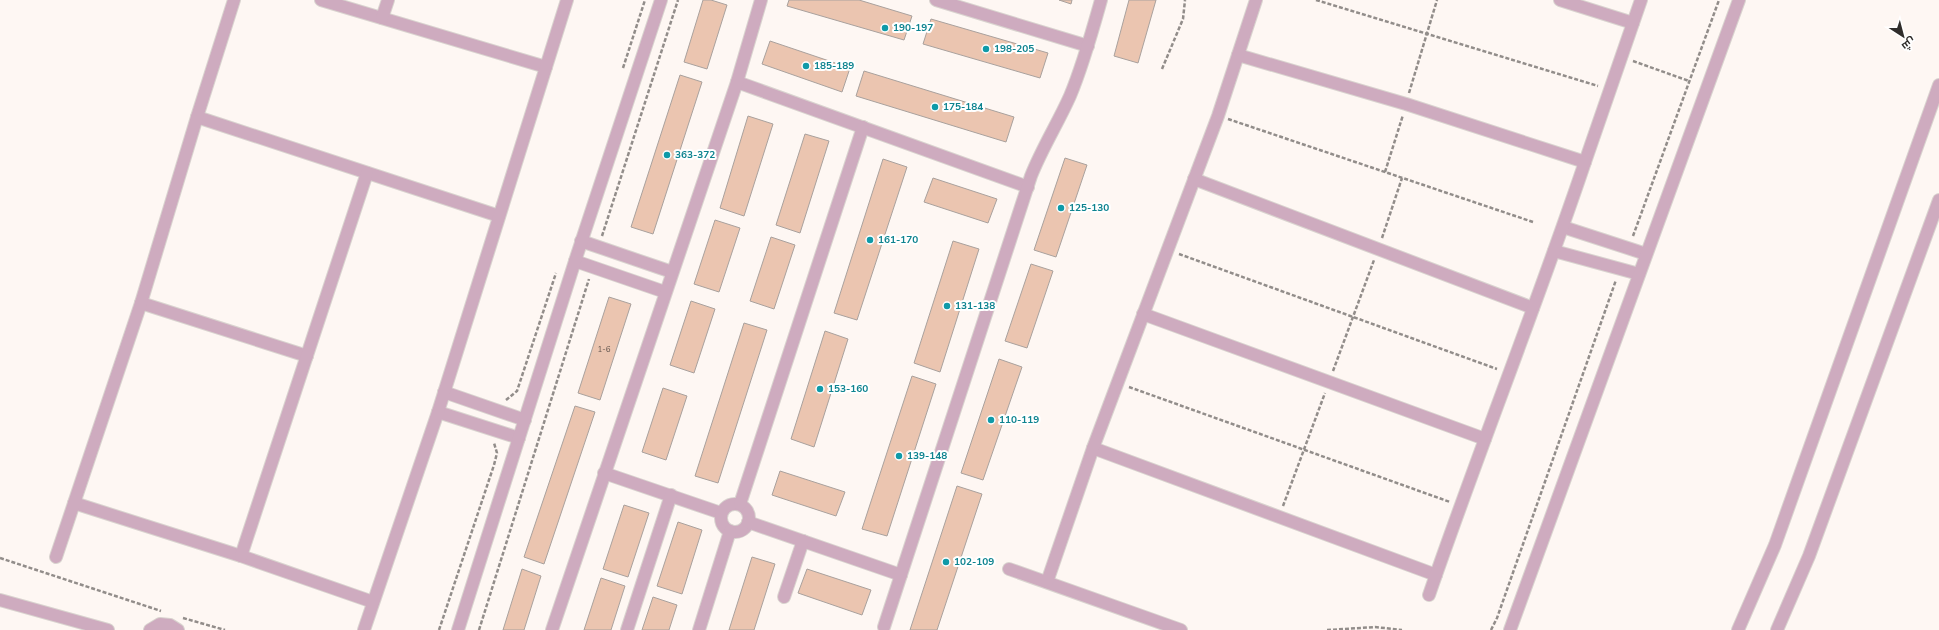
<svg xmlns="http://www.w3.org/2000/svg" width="1939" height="630" font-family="'Nunito Sans',Cairo,sans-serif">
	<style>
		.building { fill: #ebc5b0; stroke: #a9a19d }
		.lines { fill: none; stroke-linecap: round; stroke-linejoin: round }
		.minor-casing { stroke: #d9d3cf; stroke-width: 14 }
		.tertiary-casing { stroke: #d9d3cf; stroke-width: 14 }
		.path { stroke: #928d8a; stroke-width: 2.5; stroke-dasharray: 4 2; stroke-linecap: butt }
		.minor { stroke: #ceabbf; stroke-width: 12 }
		.tertiary { stroke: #ceabbf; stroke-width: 12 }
		.culture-dot { fill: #0f9aa8; stroke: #fff; stroke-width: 1.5 }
		.labels { text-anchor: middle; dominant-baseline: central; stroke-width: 4; stroke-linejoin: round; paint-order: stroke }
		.number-label { font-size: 8px; fill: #5f534c }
		.culture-label { font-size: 10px; font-weight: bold; fill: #0d838f; stroke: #fff; text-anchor: start }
	</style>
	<rect width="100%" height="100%" fill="#fef7f3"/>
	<g class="building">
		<path d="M703,0h8l16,5 -20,64 -23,-7z"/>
		<path d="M789,0h70l53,16 -8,24 -117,-34z"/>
		<path d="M1059,0h13l-1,4z"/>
		<path d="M1129,0h27l-18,63 -24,-7z"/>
		<path d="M931,19l117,34 -8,25 -117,-34z"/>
		<path d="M770,41l80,27 -8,24 -80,-28z"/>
		<path d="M864,71l150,46 -8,25 -150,-46z"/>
		<path d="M680,75l22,7 -49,152 -22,-7z"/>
		<path d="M748,116l25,8 -29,92 -24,-8z"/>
		<path d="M805,134l24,7 -29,92 -24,-8z"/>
		<path d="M1065,158l22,7 -31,92 -22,-7z"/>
		<path d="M883,159l24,8 -50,153 -23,-7z"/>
		<path d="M933,178l64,21 -9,24 -64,-21z"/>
		<path d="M715,220l25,8 -21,64 -25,-8z"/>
		<path d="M771,237l24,8 -21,64 -24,-8z"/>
		<path d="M953,241l26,8 -39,123 -26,-9z"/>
		<path d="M1031,264l22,7 -26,77 -22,-7z"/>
		<path d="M609,297l22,7 -31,96 -22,-7z"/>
		<path d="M691,301l24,8 -21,64 -24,-8z"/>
		<path d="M744,323l23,7 -49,153 -23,-7z"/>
		<path d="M825,331l23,8 -34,108 -23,-8z"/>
		<path d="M999,359l23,8 -39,113 -22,-7z"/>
		<path d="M912,376l24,8 -49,152 -25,-7z"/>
		<path d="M663,388l24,8 -21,64 -24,-8z"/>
		<path d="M575,406l20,6 -51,152 -20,-7z"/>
		<path d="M780,471l65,21 -9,24 -64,-21z"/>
		<path d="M957,486l25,8 -45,136h-27z"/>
		<path d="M624,505l25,8 -21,64 -25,-8z"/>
		<path d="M678,522l24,8 -20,64 -25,-8z"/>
		<path d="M752,557l23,7 -21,66h-25z"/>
		<path d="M522,569l19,7 -17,54h-21z"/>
		<path d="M807,569l64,21 -9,25 -64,-22z"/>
		<path d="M601,578l24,8 -14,44h-27z"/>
		<path d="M653,597l24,8 -8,25h-27z"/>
	</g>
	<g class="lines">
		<defs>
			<g id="minor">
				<path d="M321,0l225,67"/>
				<path d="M936,0l152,46"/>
				<path d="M1560,0l73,23"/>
				<path d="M382,18l6,-18"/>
				<path d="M1238,55l168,49 179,58 56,-162"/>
				<path d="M737,82l291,105"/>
				<path d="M197,117l302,99"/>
				<path d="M1194,179l339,129"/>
				<path d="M1563,227l83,27"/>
				<path d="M581,241l91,31"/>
				<path d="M1554,251l85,23"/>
				<path d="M575,261l90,31"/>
				<path d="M141,303l166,53"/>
				<path d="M1143,314l342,125"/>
				<path d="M444,392l81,28"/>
				<path d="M438,412l81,26"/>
				<path d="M1093,448l343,127"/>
				<path d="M604,473l117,40"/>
				<path d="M74,503l167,53 132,46"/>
				<circle cx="735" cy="518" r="14"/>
				<path d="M740,504l123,-377"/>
				<path d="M748,522l153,53"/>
				<path d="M241,556l126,-383"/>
				<path d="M56,557l85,-254 56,-186 37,-117"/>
				<path d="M1009,569l172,61"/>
				<path d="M1047,582l46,-134 125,-332 38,-116"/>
				<path d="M1429,595c50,-145 107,-288 156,-433"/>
				<path d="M784,597l19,-56"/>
				<path d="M0,600l108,30"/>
				<path d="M884,627l147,-451c11,-28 27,-53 39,-80 13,-31 22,-64 31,-96"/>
				<path d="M150,630l10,-6 10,1 8,5"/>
				<path d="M364,630l74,-218 129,-412"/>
				<path d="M458,630l117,-369 86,-261"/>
				<path d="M552,630l185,-548 24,-82"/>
				<path d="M627,630l44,-135"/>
				<path d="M699,630l31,-99"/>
				<path d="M1510,630l229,-630"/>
			</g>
			<g id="tertiary">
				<path d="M1738,630l37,-85 164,-460"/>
				<path d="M1777,630l32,-74 130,-356"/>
			</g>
		</defs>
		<use href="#minor" class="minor-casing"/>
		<use href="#tertiary" class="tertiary-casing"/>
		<g class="path">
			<path d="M1316,0l282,86"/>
			<path d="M1633,61l56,20"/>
			<path d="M623,68l22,-68"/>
			<path d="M1162,69l21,-50 2,-19"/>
			<path d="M1409,93l28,-93"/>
			<path d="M1228,119l305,103"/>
			<path d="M1385,172l18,-57"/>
			<path d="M602,236l76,-236"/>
			<path d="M1633,236l86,-236"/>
			<path d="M1382,238l20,-60"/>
			<path d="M1179,254l318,115"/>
			<path d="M1333,371l41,-111"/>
			<path d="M1129,387l321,115"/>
			<path d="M506,400l11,-9 39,-118"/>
			<path d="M1283,506l42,-113"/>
			<path d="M0,558l161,53"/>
			<path d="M183,618l42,12"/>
			<path d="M439,630l55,-165 3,-12 -3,-10"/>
			<path d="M479,630l110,-351"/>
			<path d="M1327,630l48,-3 27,3"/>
			<path d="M1491,630l6,-12 119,-338"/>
		</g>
		<use href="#minor" class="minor"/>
		<use href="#tertiary" class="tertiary"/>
	</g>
	<g class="culture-dot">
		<circle cx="885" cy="28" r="4"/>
		<circle cx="986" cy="49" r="4"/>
		<circle cx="806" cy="66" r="4"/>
		<circle cx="935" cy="107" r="4"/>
		<circle cx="667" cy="155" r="4"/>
		<circle cx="1061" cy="208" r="4"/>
		<circle cx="870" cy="240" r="4"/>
		<circle cx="947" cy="306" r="4"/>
		<circle cx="820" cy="389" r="4"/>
		<circle cx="991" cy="420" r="4"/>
		<circle cx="899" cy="456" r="4"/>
		<circle cx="946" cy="562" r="4"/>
	</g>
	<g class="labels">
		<g class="number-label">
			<text x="604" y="349">1-6</text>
		</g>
		<g class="culture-label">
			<text x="893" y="28">190-197</text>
			<text x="994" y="49">198-205</text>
			<text x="814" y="66">185-189</text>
			<text x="943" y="107">175-184</text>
			<text x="675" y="155">363-372</text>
			<text x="1069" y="208">125-130</text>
			<text x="878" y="240">161-170</text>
			<text x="955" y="306">131-138</text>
			<text x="828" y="389">153-160</text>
			<text x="999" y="420">110-119</text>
			<text x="907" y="456">139-148</text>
			<text x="954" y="562">102-109</text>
		</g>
	</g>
	<g transform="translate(1903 36) rotate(144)" stroke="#ffffff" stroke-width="3" paint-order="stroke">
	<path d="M0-3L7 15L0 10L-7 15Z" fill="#302d2b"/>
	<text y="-6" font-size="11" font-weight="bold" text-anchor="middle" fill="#302d2b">ش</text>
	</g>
</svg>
